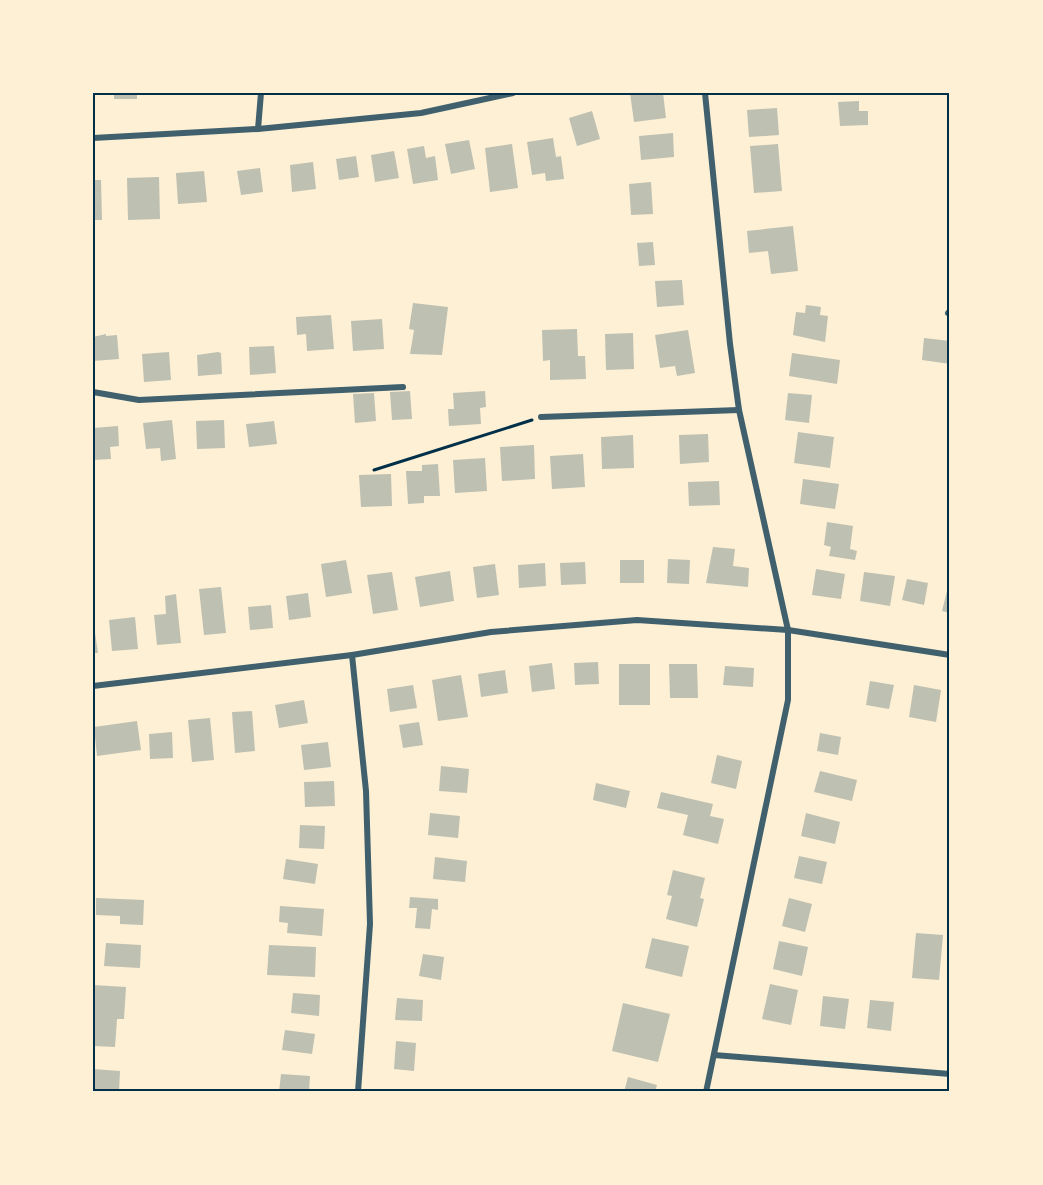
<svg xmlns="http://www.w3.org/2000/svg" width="1043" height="1185" font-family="Helvetica,sans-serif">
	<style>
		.building { fill: #bec0b2 }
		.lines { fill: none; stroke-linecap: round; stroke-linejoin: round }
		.path { stroke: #003049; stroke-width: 3 }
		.minor { stroke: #3f606c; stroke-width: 6 }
		.neatline { fill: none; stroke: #003049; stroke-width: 2 }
	</style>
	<rect width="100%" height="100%" fill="#fdf0d5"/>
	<g class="building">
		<rect x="114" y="93" width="23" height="6"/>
		<path d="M630,93h33l3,25 -32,4z"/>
		<path d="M859,101v10h9v14l-28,1 -2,-24z"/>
		<path d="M777,108l2,27 -30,2 -2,-27z"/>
		<path d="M592,111l8,28 -23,7 -8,-28z"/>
		<path d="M673,133l1,24 -33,3 -2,-24z"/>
		<path d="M553,138l3,19 5,-1 3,23 -18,2 -1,-8 -13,2 -5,-33z"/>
		<path d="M469,140l6,29 -24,5 -6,-30z"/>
		<path d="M512,144l6,44 -28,4 -5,-44z"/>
		<path d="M778,144l4,47 -28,2 -4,-47z"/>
		<path d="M424,146l2,12 9,-2 3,24 -25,4 -6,-35z"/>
		<path d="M394,151l5,27 -24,4 -4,-27z"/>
		<path d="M356,156l3,21 -20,3 -3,-21z"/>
		<path d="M313,162l3,27 -24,3 -2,-27z"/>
		<path d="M260,168l3,24 -22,3 -4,-24z"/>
		<path d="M204,171l3,31 -29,2 -2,-31z"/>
		<path d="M159,177l1,42 -32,1 -1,-42z"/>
		<path d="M93,180h8l1,40h-9z"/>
		<path d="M651,182l2,32 -22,1 -2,-31z"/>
		<path d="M793,226l5,45 -27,3 -3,-23 -19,2 -2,-22z"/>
		<path d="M653,242l2,23 -16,1 -2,-23z"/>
		<path d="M682,280l2,25 -27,2 -2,-26z"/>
		<path d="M413,303l35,4 -6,48 -32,-1 4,-24 -5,-1z"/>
		<path d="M806,305l15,2 -1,8 8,1 -3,26 -32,-7 3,-23 9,1z"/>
		<path d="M331,315l3,34 -27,2 -1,-17 -9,1 -1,-18z"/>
		<path d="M382,319l2,30 -31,2 -2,-30z"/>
		<path d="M577,329l1,27h7l1,23 -36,1v-20l-7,1 -1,-31z"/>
		<path d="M688,330l7,43 -18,3 -2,-10 -15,2 -5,-33z"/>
		<path d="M633,333l1,36 -28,1 -1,-36z"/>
		<path d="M106,334v2l11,-1 2,24 -26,2v-24z"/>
		<path d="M924,338l26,3v23l-28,-4z"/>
		<path d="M274,346l2,27 -26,2 -1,-28z"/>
		<path d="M169,352l2,28 -27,2 -2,-28z"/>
		<path d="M218,352l3,1 1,21 -24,2 -1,-21z"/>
		<path d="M792,353l48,7 -3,24 -48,-8z"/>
		<path d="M410,391l2,28 -20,1 -2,-28z"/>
		<path d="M485,391l1,16 -6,1 1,16 -32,2 -1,-17h6l-1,-16z"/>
		<path d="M374,393l2,28 -21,2 -2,-29z"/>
		<path d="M788,393l24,2 -3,28 -24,-3z"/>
		<path d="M172,420l4,39 -15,2 -1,-13 -14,1 -3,-26z"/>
		<path d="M224,420l1,28 -28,1 -1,-28z"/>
		<path d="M274,421l3,23 -28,3 -3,-23z"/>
		<path d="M118,426l1,20 -9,1 1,12 -18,1v-32z"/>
		<path d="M798,432l36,5 -4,31 -36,-5z"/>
		<path d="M708,434l1,28 -29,2 -1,-29z"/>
		<path d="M633,435l1,33 -32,1 -1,-32z"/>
		<path d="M534,445l1,34 -33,2 -2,-34z"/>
		<path d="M583,454l2,33 -33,2 -2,-33z"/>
		<path d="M485,458l2,33 -32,2 -2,-33z"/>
		<path d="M438,464l2,32h-16v7l-16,1 -2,-33h16v-6z"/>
		<path d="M391,474l1,32 -31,1 -2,-32z"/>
		<path d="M803,479l36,5 -4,25 -35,-5z"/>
		<path d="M719,481l1,24 -31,1 -1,-24z"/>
		<path d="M827,522l26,4 -3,23 7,2 -2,9 -26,-4 2,-9 -7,-2z"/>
		<path d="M713,547l22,2 -2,17 16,2 -1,19 -42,-4z"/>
		<path d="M668,559l22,1 -1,24 -22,-1z"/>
		<path d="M346,560l6,33 -26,4 -5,-33z"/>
		<rect x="620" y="560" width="24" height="23"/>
		<path d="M585,562l1,22 -25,1 -1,-22z"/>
		<path d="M545,563l1,23 -27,2 -1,-23z"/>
		<path d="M495,564l4,31 -22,3 -4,-31z"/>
		<path d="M816,569l29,5 -4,25 -29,-4z"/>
		<path d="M450,571l4,30 -34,6 -5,-30z"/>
		<path d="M392,572l6,38 -25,4 -6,-39z"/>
		<path d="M864,572l31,4 -5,30 -30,-5z"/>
		<path d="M907,579l21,4 -4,22 -22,-5z"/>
		<path d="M221,587l5,46 -22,2 -5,-46z"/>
		<path d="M948,587h2v26l-8,-2z"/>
		<path d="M308,593l3,24 -22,3 -3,-24z"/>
		<path d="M176,594l5,49 -24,2 -3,-30 12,-1 -1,-18z"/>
		<path d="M271,605l2,23 -23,2 -2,-23z"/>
		<path d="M135,617l3,32 -26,2 -3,-31z"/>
		<path d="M93,619l5,34h-5z"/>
		<path d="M598,662l1,22 -24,1 -1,-22z"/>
		<path d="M552,663l3,26 -23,3 -3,-26z"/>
		<rect x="619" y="664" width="31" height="41"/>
		<path d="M669,664h28l1,34h-28z"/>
		<path d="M725,666l29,2 -1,19 -30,-2z"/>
		<path d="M505,670l3,23 -27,4 -3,-23z"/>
		<path d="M461,675l7,42 -30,4 -6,-41z"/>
		<path d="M870,681l24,4 -5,24 -23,-4z"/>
		<path d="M413,685l4,23 -27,4 -3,-23z"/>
		<path d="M914,685l27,5 -5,32 -27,-5z"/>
		<path d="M304,700l4,23 -29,5 -4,-23z"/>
		<path d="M252,711l3,40 -20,2 -3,-41z"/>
		<path d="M210,718l4,42 -22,2 -4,-42z"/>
		<path d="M137,721l4,29 -44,6 -3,-29z"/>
		<path d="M419,722l4,23 -20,3 -4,-23z"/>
		<path d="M172,732l1,26 -23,1 -1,-25z"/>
		<path d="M820,733l21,4 -3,18 -21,-4z"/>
		<path d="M328,742l3,25 -27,3 -3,-25z"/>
		<path d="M717,755l25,6 -6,28 -25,-6z"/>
		<path d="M441,766l28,3 -2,24 -28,-2z"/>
		<path d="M820,771l37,9 -5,21 -38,-9z"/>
		<path d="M334,781l1,25 -30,1 -1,-25z"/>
		<path d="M596,783l34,8 -4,17 -33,-8z"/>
		<path d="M661,792l52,12 -3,12 14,3 -6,25 -35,-9 5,-20 -31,-7z"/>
		<path d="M430,813l30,3 -2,22 -30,-3z"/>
		<path d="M806,813l34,9 -5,22 -34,-8z"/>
		<path d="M300,825l25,1 -1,23 -25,-1z"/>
		<path d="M799,856l28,6 -5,22 -28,-6z"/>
		<path d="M435,857l32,4 -2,21 -32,-3z"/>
		<path d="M286,859l32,5 -3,20 -32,-5z"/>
		<path d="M673,870l32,8 -5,20 4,1 -7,28 -31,-8 6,-23 -5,-1z"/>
		<path d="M410,897l28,2v11l-6,-1 -2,20 -15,-1 2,-20h-8z"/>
		<path d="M96,898l48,2 -1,25 -23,-1v-8l-24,-1z"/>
		<path d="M789,898l23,6 -7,28 -23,-6z"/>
		<path d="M280,906l44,3 -2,27 -35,-3 1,-10 -9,-1z"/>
		<path d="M916,933l27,2 -4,45 -27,-2z"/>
		<path d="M652,938l37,8 -7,31 -37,-9z"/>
		<path d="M779,941l29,6 -6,29 -29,-7z"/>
		<path d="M106,943l35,2 -1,23 -36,-2z"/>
		<path d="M269,945l47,2 -1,30 -48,-2z"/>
		<path d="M423,954l21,3 -3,23 -22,-4z"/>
		<path d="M770,984l28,6 -7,35 -29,-6z"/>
		<path d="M93,985l33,2 -2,32h-7l-2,28 -22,-1z"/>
		<path d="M293,993l27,2 -1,21 -28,-3z"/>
		<path d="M823,996l26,3 -4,30 -25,-3z"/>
		<path d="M397,998l26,2 -1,21 -27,-1z"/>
		<path d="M870,1000l24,2 -3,29 -24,-3z"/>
		<path d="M623,1003l47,11 -12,48 -46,-11z"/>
		<path d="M285,1030l30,4 -3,20 -30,-4z"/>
		<path d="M396,1041l20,2 -2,28 -20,-2z"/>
		<path d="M93,1069l27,2 -1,21h-26z"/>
		<path d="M281,1074l29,2 -1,16h-30z"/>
		<path d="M628,1077l29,8 -2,7h-31z"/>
	</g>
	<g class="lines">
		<path class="path" d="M374,470l158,-50"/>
		<g class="minor">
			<path d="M705,93l25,251 9,66 49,220v70l-82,392"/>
			<path d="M258,129l3,-36"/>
			<path d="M93,138l165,-9 163,-16 92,-20"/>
			<path d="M948,313l2,1"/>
			<path d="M93,392l46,8 264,-13"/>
			<path d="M541,417l198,-7"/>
			<path d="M352,655l14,136 4,133 -12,168"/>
			<path d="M93,686l259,-31 139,-23 146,-12 151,10 162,25"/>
			<path d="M714,1055l236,19"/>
		</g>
	</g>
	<rect width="1043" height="1185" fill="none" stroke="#fdf0d5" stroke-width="189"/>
	<rect x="94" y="94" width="854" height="996" class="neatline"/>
</svg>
